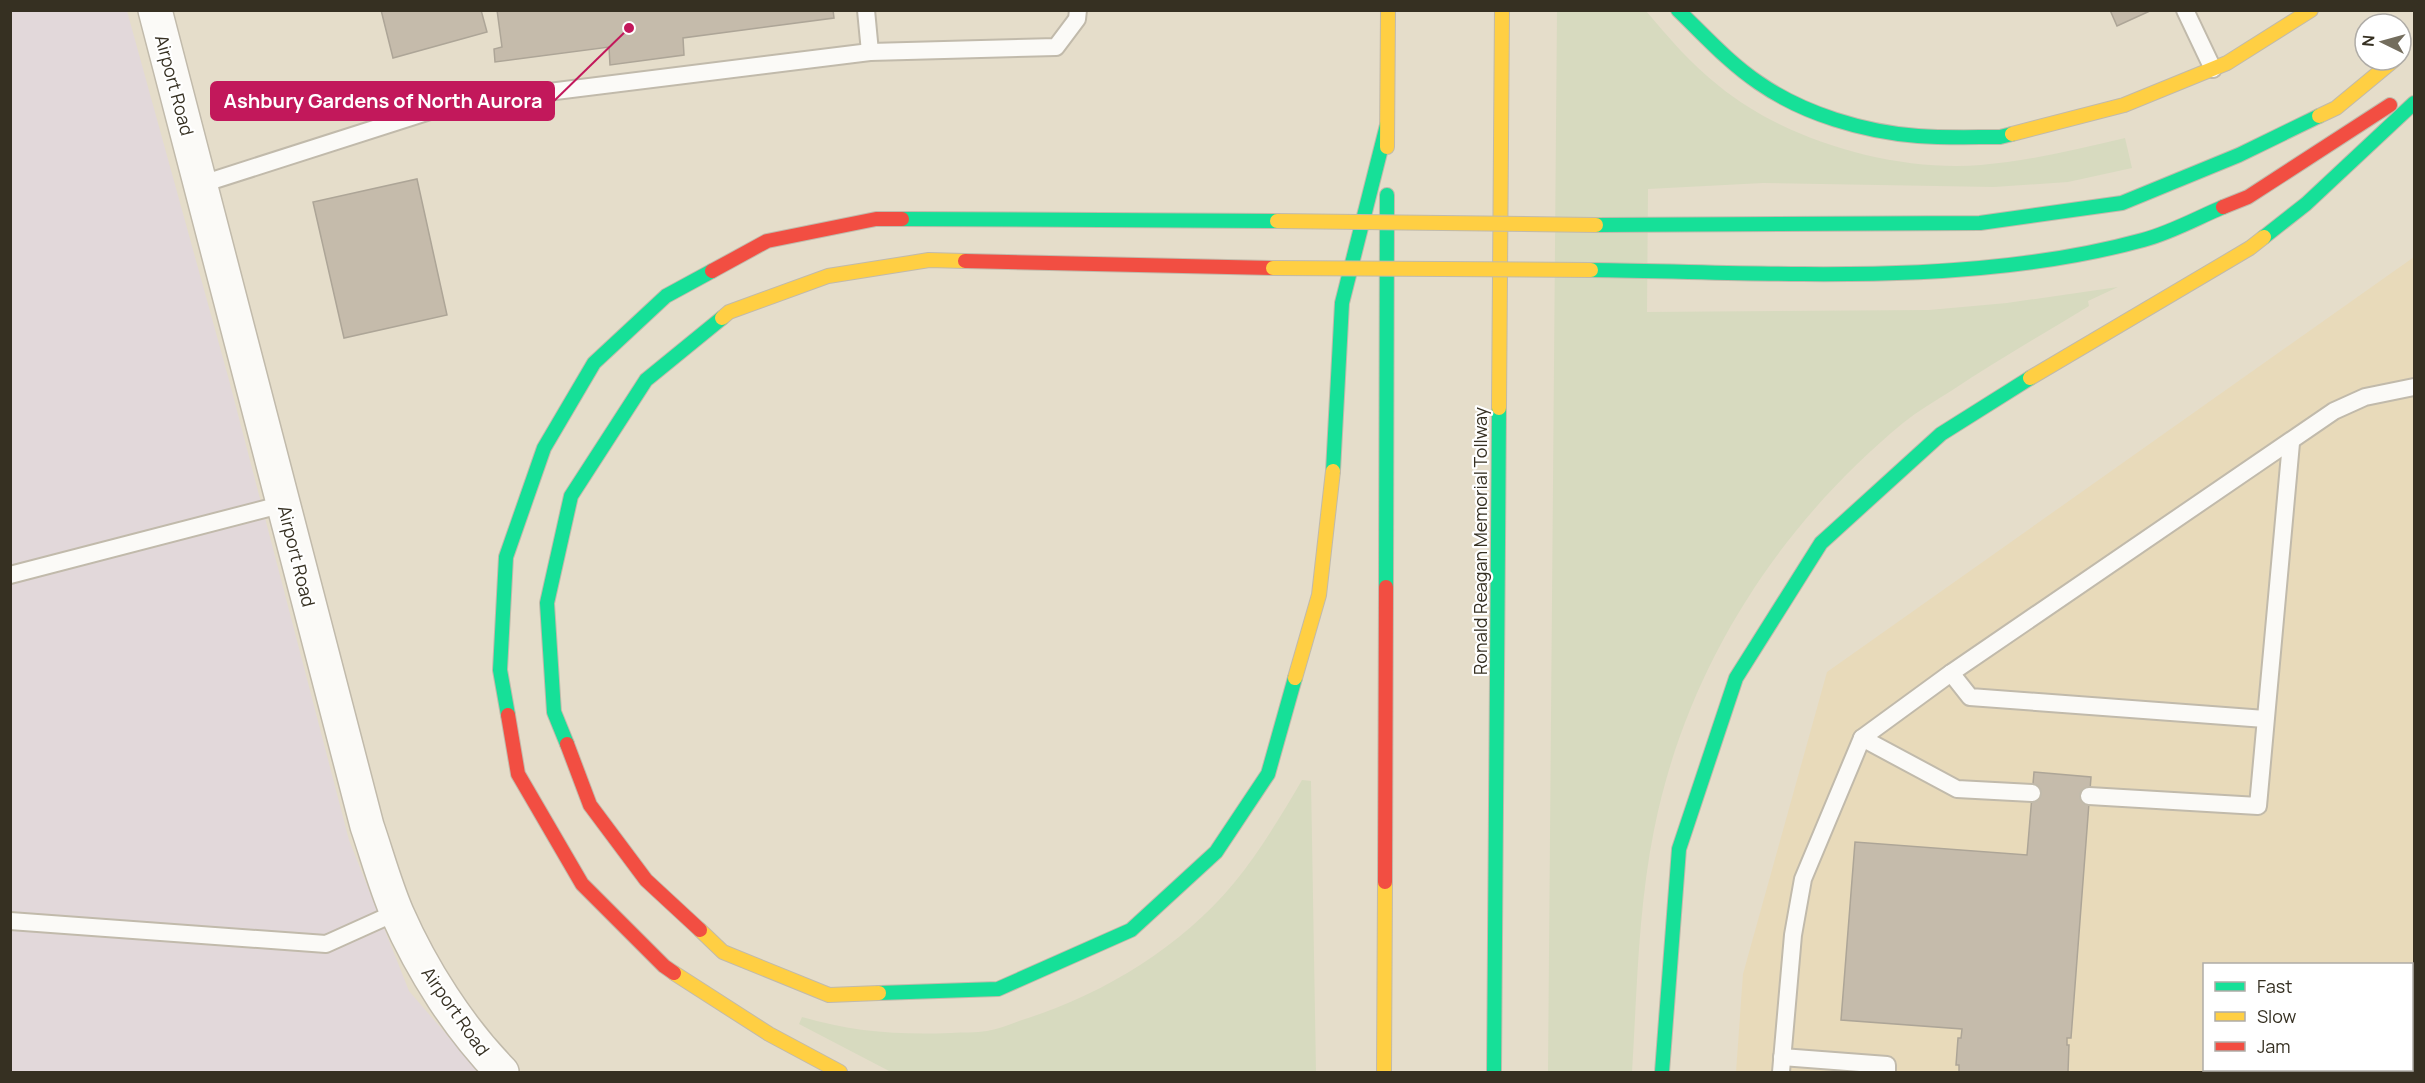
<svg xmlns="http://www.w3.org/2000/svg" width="2425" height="1083" font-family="Manrope,sans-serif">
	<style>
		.built { fill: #e8daba; fill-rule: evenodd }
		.industrial { fill: #e2d8da }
		.green { fill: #d7dabf }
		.building { fill: #c5bbab; stroke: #ada597; stroke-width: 1.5 }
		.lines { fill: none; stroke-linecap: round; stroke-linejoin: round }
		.lane-casing { stroke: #c1baab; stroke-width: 20 }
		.street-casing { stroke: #c1baab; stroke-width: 36 }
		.fast-casing { stroke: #c1baab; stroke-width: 16 }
		.slow-casing { stroke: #c1baab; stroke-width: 16 }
		.jam-casing { stroke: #c1baab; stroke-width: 16 }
		.lane { stroke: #fbfaf7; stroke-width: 16 }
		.street { stroke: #fbfaf7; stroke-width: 33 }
		.fast { stroke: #16e098; stroke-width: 14 }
		.slow { stroke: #ffcf43; stroke-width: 14 }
		.jam { stroke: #f24e42; stroke-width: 14 }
		.slow-bridge-casing { stroke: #c1baab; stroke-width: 16; stroke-linecap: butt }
		.slow-bridge { stroke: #ffcf43; stroke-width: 14 }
		.labels { text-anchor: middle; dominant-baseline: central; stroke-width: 4.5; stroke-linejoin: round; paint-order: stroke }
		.street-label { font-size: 18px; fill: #363022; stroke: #fff }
		.leader { fill: none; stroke: #c2185b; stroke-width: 2 }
		.callout-dot { fill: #c2185b; stroke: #fff; stroke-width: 2 }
		.callout { fill: #c2185b; stroke: #c2185b; stroke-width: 2 }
		.callout-label { font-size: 20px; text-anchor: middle; font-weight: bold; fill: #fff }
	</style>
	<rect width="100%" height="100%" fill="#e5ddca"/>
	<path class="built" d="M2414,257v815h-678l7,-98 84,-302zM2204,964h208v106h-208z"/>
	<path class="industrial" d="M10,11h117l102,369 120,460 60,151 70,81h-468z"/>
	<g class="green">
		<path d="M1557,11h89c23,27 45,53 73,75 67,55 176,86 262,79 49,-4 96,-16 144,-27l7,30 -64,14 -74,5 -231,-4 -115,6 -1,123 282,-2 78,-7 111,-16 -30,14 1,5c-46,28 -93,55 -138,85 -16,10 -33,20 -48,32 -126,104 -217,246 -249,407 -16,80 -17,162 -22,242h-84z"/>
		<path d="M1302,780l9,1 5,291h-425l-92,-48 3,-7c52,15 96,18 149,16 12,-1 25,0 36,-2 12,-2 24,-7 35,-11 80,-25 158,-72 212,-137 26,-32 47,-67 68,-103z"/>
	</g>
	<g class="building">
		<path d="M381,10h100l6,22 -94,26z"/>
		<path d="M497,10h336l1,8 -151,20 1,17 -74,10 -1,-18 -114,15 -1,-13 8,-2z"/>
		<path d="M2110,10h42l-35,16z"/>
		<path d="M417,179l30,136 -103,23 -31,-136z"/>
		<path d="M2034,772l57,5 -20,261h-4v7h2l-1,27h-109v-7h-3l2,-27h3l1,-9 -121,-9 14,-178 172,13z"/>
	</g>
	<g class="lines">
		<defs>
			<g id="lane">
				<path d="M866,10l4,42"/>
				<path d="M2185,10l28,59"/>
				<path d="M202,184l250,-80 418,-52 186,-5 21,-28 1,-9"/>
				<path d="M10,575l274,-71"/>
				<path d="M1951,673l19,24 295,22"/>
				<path d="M1862,738l95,51 75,4"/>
				<path d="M2089,796l169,10 33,-363"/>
				<path d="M10,921l316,23 71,-32"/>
				<path d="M1782,1057l105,8v7"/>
				<path d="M1781,1072l12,-137 10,-56 59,-141 89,-65 383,-262 31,-14 49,-10"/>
			</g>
			<path id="street" d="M155,10l212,816c10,29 18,59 30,87 25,57 62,115 105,159"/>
			<g id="fast">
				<path d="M1678,10c26,25 51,53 81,73 45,31 105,49 159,53 27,2 55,1 82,1l12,-3"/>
				<path d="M902,219l375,2"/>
				<path d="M1596,225l384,-2 142,-20 117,-48 80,-39"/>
				<path d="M2264,237l42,-33 108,-101"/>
				<path d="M1591,270c181,2 377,18 552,-30 27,-7 54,-22 80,-33"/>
				<path d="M1333,471l9,-168 45,-178"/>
				<path d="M1386,587l1,-392"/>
				<path d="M508,715l-8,-45 6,-113 38,-109 50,-85 72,-67 46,-25"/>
				<path d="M567,744l-13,-32 -7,-109 24,-107 75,-116 76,-62"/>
				<path d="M879,993l119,-4 133,-59 85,-78 52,-78 27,-96"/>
				<path d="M1494,1072l5,-664"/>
				<path d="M1662,1072l17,-223 57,-171 85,-135 120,-109 89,-56"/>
			</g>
			<g id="slow">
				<path d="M2319,116l17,-8 58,-48"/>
				<path d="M2012,134l112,-29 103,-42 84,-53"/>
				<path d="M1387,147l1,-137"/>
				<path d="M722,318l7,-6 99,-36 101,-16 36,1"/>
				<path d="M2030,378l220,-130 14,-11"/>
				<path d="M1499,408l3,-398"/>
				<path d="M1295,678l24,-83 14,-124"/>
				<path d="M700,930l23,22 106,43 50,-2"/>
				<path d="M674,973l95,61 71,38"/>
				<path d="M1384,1072l1,-190"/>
			</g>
			<g id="jam">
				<path d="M2223,207l25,-10 142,-92"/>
				<path d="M965,261l308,7"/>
				<path d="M712,271l55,-30 109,-22h26"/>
				<path d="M508,715l10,59 64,110 82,82 10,7"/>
				<path d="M567,744l23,61 56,75 54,50"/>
				<path d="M1385,882l1,-295"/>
			</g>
		</defs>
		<use href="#lane" class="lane-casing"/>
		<use href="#street" class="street-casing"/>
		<use href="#fast" class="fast-casing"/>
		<use href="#slow" class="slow-casing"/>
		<use href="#jam" class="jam-casing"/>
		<use href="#lane" class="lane"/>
		<use href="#street" class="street"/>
		<use href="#fast" class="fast"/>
		<use href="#slow" class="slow"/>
		<use href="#jam" class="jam"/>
		<defs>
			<g id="slow-bridge">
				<path d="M1277,221l319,4"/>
				<path d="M1273,268l318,2"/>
			</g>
		</defs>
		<use href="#slow-bridge" class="slow-bridge-casing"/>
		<use href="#slow-bridge" class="slow-bridge"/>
	</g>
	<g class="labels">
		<g class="street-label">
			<text transform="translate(175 85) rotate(75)">Airport Road</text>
			<text transform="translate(1480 541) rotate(-90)">Ronald Reagan Memorial Tollway</text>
			<text transform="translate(297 556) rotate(76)">Airport Road</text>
			<text transform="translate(456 1011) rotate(55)">Airport Road</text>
		</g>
	</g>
	<path class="leader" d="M629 28L554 101"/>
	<circle class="callout-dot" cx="629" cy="28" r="6"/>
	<rect class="callout" x="211" y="82" width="343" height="38" rx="6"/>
	<g class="callout-label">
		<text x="383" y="108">Ashbury Gardens of North Aurora</text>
	</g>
	<rect width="2425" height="1083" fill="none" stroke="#363022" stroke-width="24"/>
	<rect x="2203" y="963" width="210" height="108" fill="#ffffff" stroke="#afaca7" stroke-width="1.5"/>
	<rect x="2215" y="982" width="30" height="9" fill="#16e098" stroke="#afaca7" stroke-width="1.5"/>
	<text x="2257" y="993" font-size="18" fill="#363022">Fast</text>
	<rect x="2215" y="1012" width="30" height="9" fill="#ffcf43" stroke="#afaca7" stroke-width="1.5"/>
	<text x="2257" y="1023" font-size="18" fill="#363022">Slow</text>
	<rect x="2215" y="1042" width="30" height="9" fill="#f24e42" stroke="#afaca7" stroke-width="1.5"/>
	<text x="2257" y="1053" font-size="18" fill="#363022">Jam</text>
	<g transform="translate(2383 42) rotate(275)"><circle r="28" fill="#ffffff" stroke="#afaca7" stroke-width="1.5"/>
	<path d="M0-4.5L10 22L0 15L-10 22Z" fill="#736d5d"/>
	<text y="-9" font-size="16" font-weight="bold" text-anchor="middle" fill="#363022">N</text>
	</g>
</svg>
